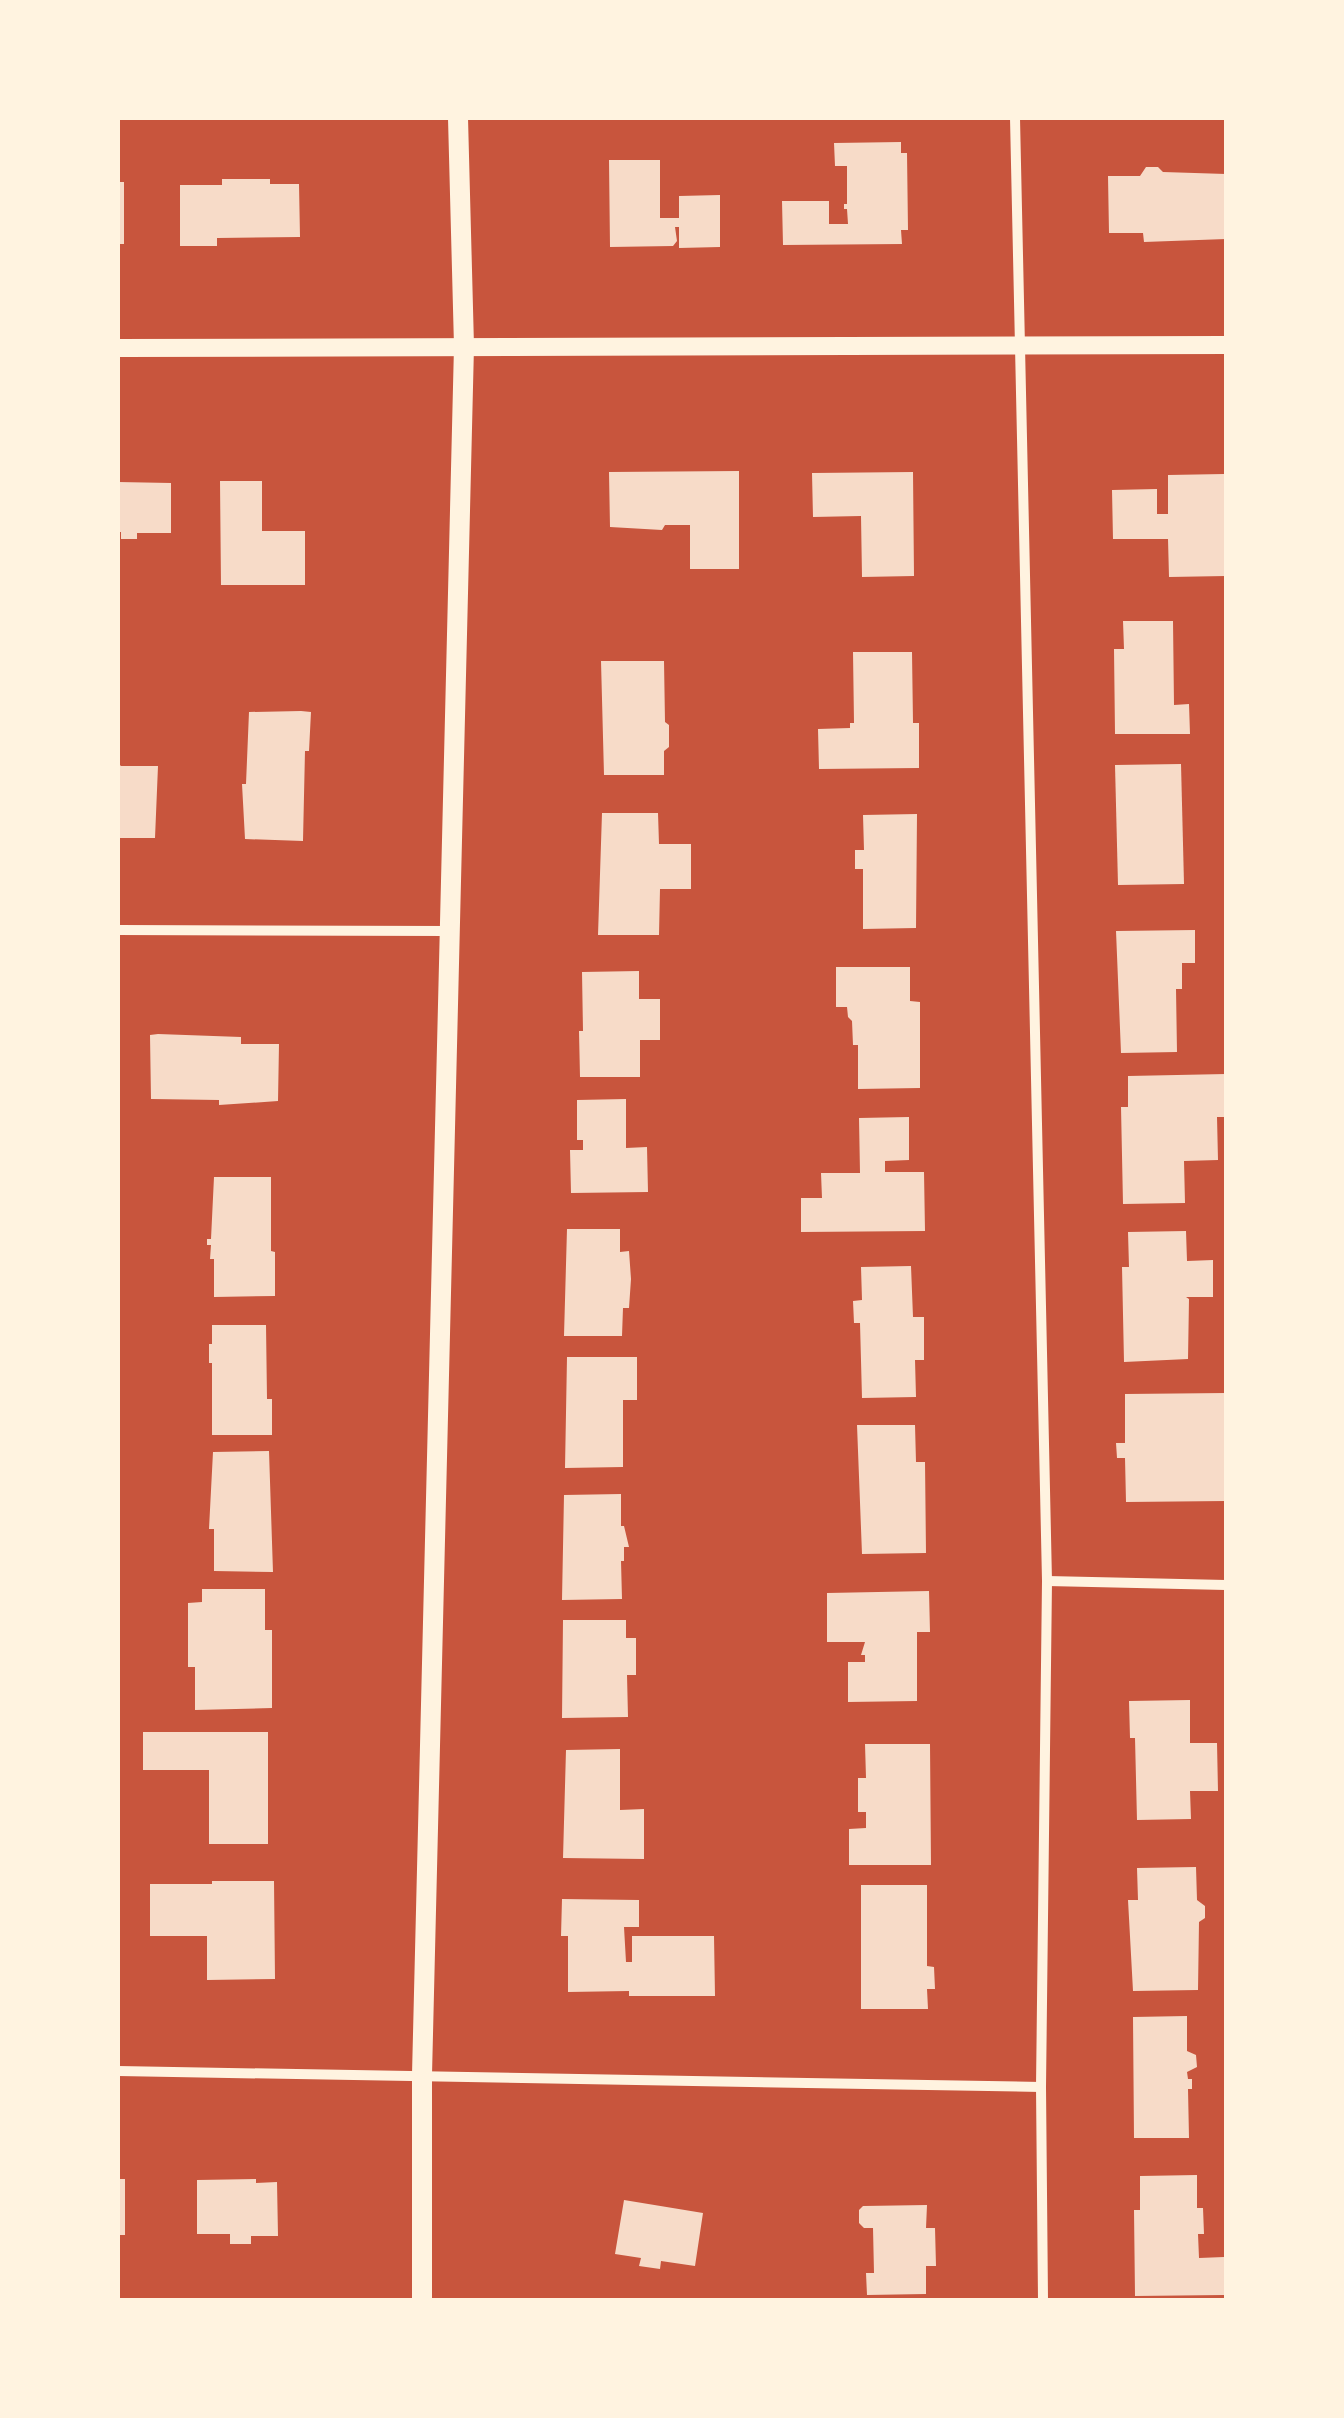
<svg xmlns="http://www.w3.org/2000/svg" width="1344" height="2418" font-family="'DejaVu Sans',sans-serif">
	<style>
		.building { fill: #f7dbc8 }
		.lines { fill: none; stroke-linecap: round; stroke-linejoin: round }
		.minor { stroke: #fff3e0; stroke-width: 10 }
		.tertiary { stroke: #fff3e0; stroke-width: 18 }
		.secondary { stroke: #fff3e0; stroke-width: 20 }
	</style>
	<rect width="100%" height="100%" fill="#c8553d"/>
	<g class="building">
		<path d="M901,142v11h6l1,77h-7l1,14 -119,1 -1,-44h47v23h19l-1,-15h-3v-5h3v-38h-12l-1,-23z"/>
		<path d="M609,160h51v58h19v-22l41,-1v52l-41,1v-21h-4l2,14 -4,5 -63,1z"/>
		<path d="M1146,167h12l5,5 63,2v65l-82,3 -1,-9h-34l-1,-57h32z"/>
		<path d="M222,179h48v5h29l1,53 -83,1v8h-37v-61h42z"/>
		<rect x="118" y="182" width="6" height="62"/>
		<path d="M739,471v98h-49v-44h-25l-3,5 -52,-3 -1,-55z"/>
		<path d="M913,472l1,104 -52,1 -1,-61 -48,1 -1,-44z"/>
		<path d="M1224,474l2,102 -57,1 -1,-38h-55l-1,-49 45,-1v25h11v-39z"/>
		<path d="M220,481h42v50h43v54h-84z"/>
		<path d="M118,482l53,1v50h-34v6h-16v-7h-3z"/>
		<path d="M1123,621h50l1,84 15,-1 1,30h-75l-1,-85h10z"/>
		<path d="M853,652h59l1,71h6v45l-100,1 -1,-40 32,-1v-5h4z"/>
		<path d="M601,661h63l1,61 4,3v22l-5,4v24h-60z"/>
		<path d="M301,711l10,1 -2,39h-4l-2,90 -58,-2 -3,-55h4l3,-72z"/>
		<path d="M118,763l3,3h37l-3,72h-37z"/>
		<path d="M1181,764l3,120 -66,1 -3,-120z"/>
		<path d="M602,813h56l1,31h32v45h-31l-1,46h-61z"/>
		<path d="M917,814l-1,114 -53,1v-60h-8v-19h9l-1,-35z"/>
		<path d="M1195,930v33h-13v26h-6l1,63 -56,1 -5,-122z"/>
		<path d="M836,967h74v34l10,1v86l-62,1v-44h-5l-1,-24 -4,-4 -1,-10h-11z"/>
		<path d="M639,971v28h21v41h-20v37h-60l-1,-46h4l-1,-59z"/>
		<path d="M158,1034l83,3v7h38l-1,57 -59,4v-5l-68,-1 -1,-64z"/>
		<path d="M1226,1074v43h-9l1,43 -34,1 1,42 -62,1 -2,-97h7v-31z"/>
		<path d="M626,1099v49l21,-1 1,45 -77,1 -1,-43h13v-10h-6v-40z"/>
		<path d="M909,1117v43l-24,1v11h39l1,59 -124,1v-34h21l-1,-25h39l-1,-55z"/>
		<path d="M214,1177h57v74l4,1v44l-61,1v-38h-4l1,-14h-4v-6h4z"/>
		<path d="M567,1229h53v23l9,-1 2,28 -2,29h-6l-1,28h-58z"/>
		<path d="M1186,1231l1,30 26,-1v37h-27l3,2 -1,60 -64,3 -2,-95h7l-1,-35z"/>
		<path d="M911,1266l2,51h11v43h-9l1,37 -54,1 -2,-75h-6l-1,-22 9,-1 -1,-33z"/>
		<path d="M212,1325h54l1,74h5v36h-60v-72h-3v-19h3z"/>
		<path d="M567,1357h70v43h-14v67l-58,1z"/>
		<path d="M1226,1393v108l-100,1 -1,-44h-8l-1,-15h9v-49z"/>
		<path d="M857,1425h58l1,37h9l1,91 -64,1z"/>
		<path d="M269,1451l4,121 -59,-1v-42h-5l4,-77z"/>
		<path d="M621,1494v32h3l5,21h-5v14h-3l1,38 -60,1 2,-105z"/>
		<path d="M202,1589h63v41h7v78l-77,2v-43h-7v-64l14,-1z"/>
		<path d="M929,1591l1,41h-13v69l-69,1v-40h17v-7h-4l4,-13h-38v-49z"/>
		<path d="M563,1620h63v18h10v37h-9l1,42 -66,1z"/>
		<path d="M1190,1700v43h27l1,48h-28l1,28 -54,1 -2,-82h-5l-1,-37z"/>
		<path d="M143,1732h125v112h-59v-74h-66z"/>
		<path d="M865,1744h65l1,121h-82v-36l17,-1v-16h-8v-34h8z"/>
		<path d="M620,1749v61l24,-1v50l-81,-1 3,-108z"/>
		<path d="M1196,1867l1,33 8,6v12l-6,4 -1,68 -65,1 -5,-91h10l-1,-32z"/>
		<path d="M212,1881h62l1,98 -68,1v-44h-57v-52h62z"/>
		<path d="M861,1885h66v81l7,1 1,22h-8l1,20h-67z"/>
		<path d="M562,1899l77,1v27h-15l2,35h6v-26h82l1,60h-86v-5l-61,1v-56h-7z"/>
		<path d="M1187,2016v35l9,4 1,12 -10,5 1,7h4v10h-4l1,49h-55l-1,-121z"/>
		<path d="M1197,2175v33h6l1,26h-6l1,24 25,-1v38l-89,1 -1,-86h6v-34z"/>
		<rect x="118" y="2179" width="7" height="56"/>
		<path d="M256,2179v4l21,-1 1,54h-27v8h-21v-10h-33v-54z"/>
		<path d="M624,2200l79,13 -8,53 -34,-5 -1,8 -21,-3 2,-8 -26,-4z"/>
		<path d="M927,2205l-1,23h9l1,38h-10v28l-59,1 -1,-22h8l-1,-45h-9l-5,-5v-13l4,-4z"/>
	</g>
	<g class="lines">
		<g class="minor">
			<path d="M1015,118l32,1463 -6,506 2,213"/>
			<path d="M118,930l332,1"/>
			<path d="M1047,1581l179,4"/>
			<path d="M118,2071l923,16"/>
		</g>
		<path class="tertiary" d="M118,348l1108,-3"/>
		<path class="secondary" d="M422,2300v-225l42,-1729 -6,-228"/>
	</g>
	<rect width="1344" height="2418" fill="none" stroke="#fff3e0" stroke-width="240"/>
</svg>
